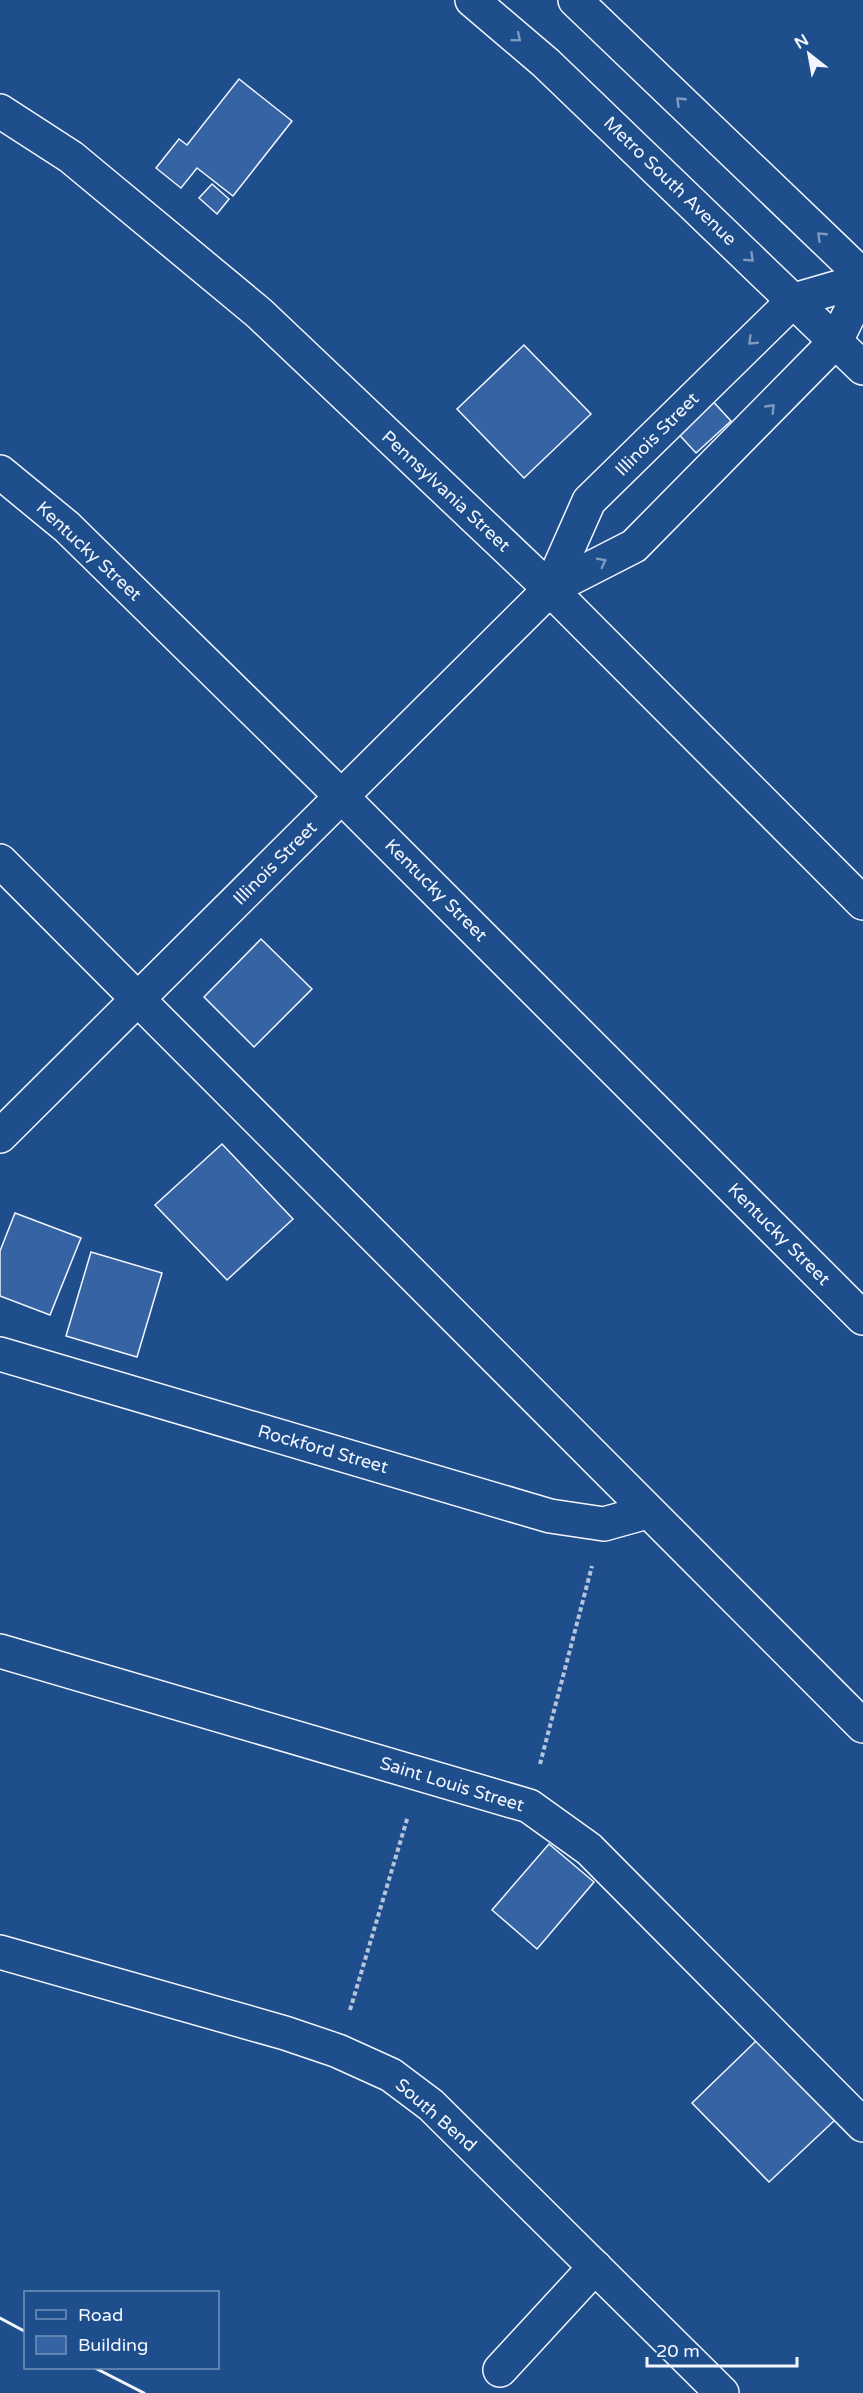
<svg xmlns="http://www.w3.org/2000/svg" width="863" height="2393" font-family="'Varela Round',sans-serif">
	<style>
		.building { fill: #3563a3; stroke: #f2f6ff; stroke-width: 1.5 }
		.lines { fill: none; stroke-linecap: round; stroke-linejoin: round }
		.minor-casing { stroke: #f2f6ff; stroke-width: 36 }
		.path { stroke: #b3c4dc; stroke-width: 4; stroke-dasharray: 4.5 3; stroke-linecap: butt }
		.minor { stroke: #1f4e8c; stroke-width: 33 }
		.wall { stroke: #f2f6ff; stroke-width: 3 }
		.oneway { stroke: #7e9ac0 }
		.labels { text-anchor: middle; dominant-baseline: central; stroke-width: 4.5; stroke-linejoin: round; paint-order: stroke }
		.street-label { font-size: 18px; fill: #f2f6ff; stroke: #1f4e8c }
	</style>
	<rect width="100%" height="100%" fill="#1f4e8c"/>
	<g class="building">
		<path d="M239,79l53,42 -59,75 -36,-28 -16,20 -25,-20 23,-29 8,6z"/>
		<path d="M212,184l17,15 -12,15 -18,-16z"/>
		<path d="M524,345l67,69 -67,64 -67,-69z"/>
		<path d="M708,396l23,25 -35,32 -23,-25z"/>
		<path d="M261,939l51,50 -58,58 -50,-50z"/>
		<path d="M222,1144l71,75 -66,61 -72,-75z"/>
		<path d="M15,1213l66,25 -31,77 -50,-19v-45z"/>
		<path d="M91,1252l71,21 -25,84 -71,-21z"/>
		<path d="M549,1844l45,38 -57,67 -45,-39z"/>
		<path d="M758,2039l78,80 -67,63 -77,-79z"/>
	</g>
	<g class="lines">
		<defs>
			<g id="minor">
				<path d="M472,0l74,63 317,305"/>
				<path d="M575,0l288,276"/>
				<path d="M0,111l71,46 188,156 291,276 313,314"/>
				<path d="M0,472l67,55 275,270 521,521"/>
				<path d="M550,589l39,-88 205,-201 69,-20"/>
				<path d="M0,861l863,865"/>
				<path d="M0,1136l550,-547 84,-43 202,-205 27,-55"/>
				<path d="M0,1354l550,162 54,8 43,-12"/>
				<path d="M0,1651l529,155 60,43 274,276"/>
				<path d="M0,1952l285,81 53,18 53,24 40,30 291,288"/>
				<path d="M500,2370l95,-103"/>
			</g>
		</defs>
		<use href="#minor" class="minor-casing"/>
		<g class="path">
			<path d="M540,1764l52,-198"/>
			<path d="M350,2010l58,-194"/>
		</g>
		<use href="#minor" class="minor"/>
		<g class="wall">
			<path d="M0,2318l26,14"/>
			<path d="M95,2368l49,25"/>
		</g>
	</g>
	<defs><path id="oneway-chevron" d="M-2-3.5L2.5 0L-2 3.5" fill="none" stroke-width="1.6" stroke-linecap="round" stroke-linejoin="round" transform="scale(1.5)"/></defs>
	<g class="oneway">
		<use href="#oneway-chevron" transform="translate(517 38) rotate(40)"/>
		<use href="#oneway-chevron" transform="translate(680 101) rotate(-136)"/>
		<use href="#oneway-chevron" transform="translate(821 236) rotate(-136)"/>
		<use href="#oneway-chevron" transform="translate(750 258) rotate(44)"/>
		<use href="#oneway-chevron" transform="translate(752 341) rotate(136)"/>
		<use href="#oneway-chevron" transform="translate(771 408) rotate(-46)"/>
		<use href="#oneway-chevron" transform="translate(602 562) rotate(-27)"/>
	</g>
	<g class="labels">
		<g class="street-label">
			<text transform="translate(670 181) rotate(44)">Metro South Avenue</text>
			<text transform="translate(657 434) rotate(-45)">Illinois Street</text>
			<text transform="translate(446 491) rotate(43)">Pennsylvania Street</text>
			<text transform="translate(89 551) rotate(43)">Kentucky Street</text>
			<text transform="translate(275 863) rotate(-45)">Illinois Street</text>
			<text transform="translate(436 890) rotate(45)">Kentucky Street</text>
			<text transform="translate(779 1234) rotate(45)">Kentucky Street</text>
			<text transform="translate(323 1449) rotate(16)">Rockford Street</text>
			<text transform="translate(452 1784) rotate(17)">Saint Louis Street</text>
			<text transform="translate(436 2115) rotate(41)">South Bend</text>
		</g>
	</g>
	<rect x="24" y="2291" width="195" height="78" fill="#1f4e8c" stroke="#7391ba" stroke-width="1.5"/>
	<rect x="36" y="2310" width="30" height="9" fill="#1f4e8c" stroke="#7391ba" stroke-width="1.5"/>
	<text x="78" y="2321" font-size="18" fill="#f2f6ff">Road</text>
	<rect x="36" y="2336" width="30" height="18" fill="#3563a3" stroke="#7391ba" stroke-width="1.5"/>
	<text x="78" y="2351" font-size="18" fill="#f2f6ff">Building</text>
	<g transform="translate(809 54) rotate(329)" stroke="#1f4e8c" stroke-width="4.5" paint-order="stroke">
	<path d="M0-4.5L10 22L0 15L-10 22Z" fill="#f2f6ff"/>
	<text y="-9" font-size="16" font-weight="bold" text-anchor="middle" fill="#f2f6ff">N</text>
	</g>
	<path d="M647 2357v9h150v-9" fill="none" stroke="#f2f6ff" stroke-width="3"/>
	<text x="656" y="2357" font-size="18" fill="#f2f6ff" stroke="#1f4e8c" stroke-width="4.5" paint-order="stroke">20 m</text>
</svg>
